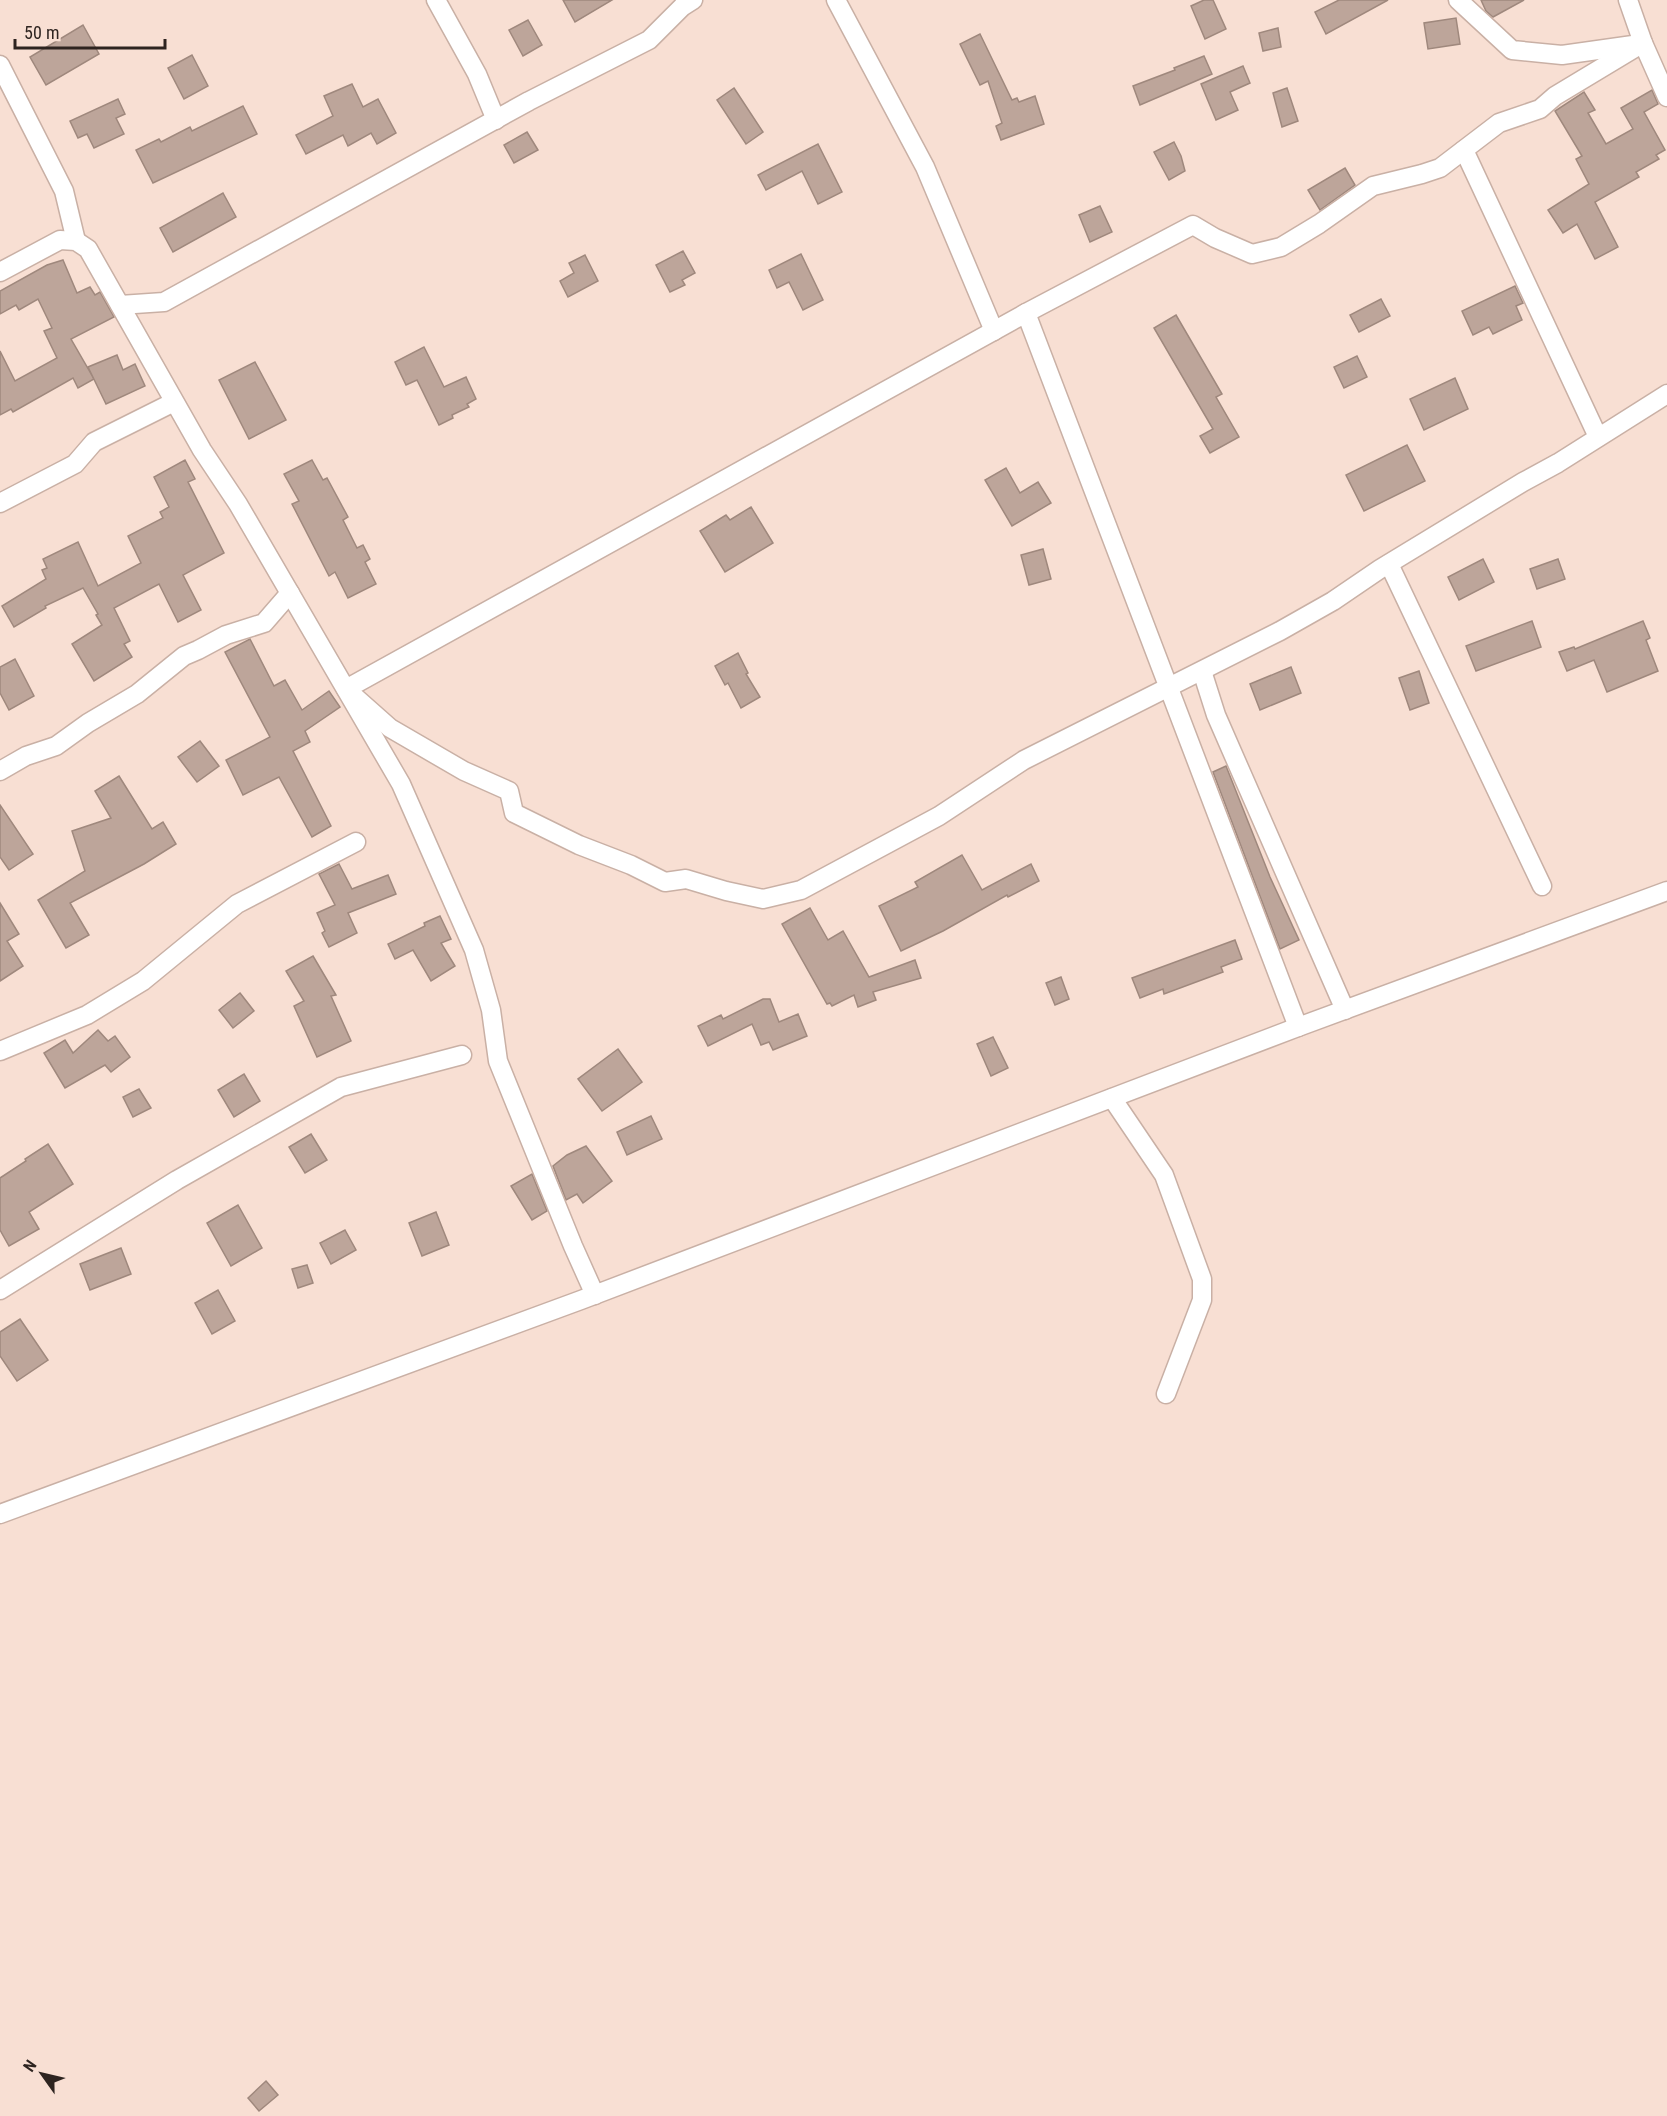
<svg xmlns="http://www.w3.org/2000/svg" width="1667" height="2116" font-family="'Roboto Condensed',sans-serif">
	<style>
		.building { fill: #bda59a; stroke: #9f887d; stroke-width: 1.5 }
		.lines { fill: none; stroke-linecap: round; stroke-linejoin: round }
		.street-casing { stroke: #c9b0a5; stroke-width: 21 }
		.street { stroke: #fff; stroke-width: 18 }
	</style>
	<rect width="100%" height="100%" fill="#f8dfd3"/>
	<g class="building">
		<path d="M563,0h49l-37,22z"/>
		<path d="M1204,0h9l13,29 -21,10 -14,-33z"/>
		<path d="M1339,0h49l-62,34 -11,-22z"/>
		<path d="M1481,0h43l-31,17 -7,-6z"/>
		<path d="M1456,18l4,26 -32,5 -4,-26z"/>
		<path d="M528,20l14,25 -19,11 -14,-26z"/>
		<path d="M83,25l16,29 -53,31 -16,-28z"/>
		<path d="M1278,28l3,19 -18,4 -4,-18z"/>
		<path d="M980,34l32,66 5,-2 2,4 16,-6 9,28 -43,16 -5,-14 6,-3 -14,-42 -8,4 -20,-41z"/>
		<path d="M192,55l16,31 -24,13 -16,-31z"/>
		<path d="M1204,56l8,18 -72,31 -7,-19 42,-16 -1,-2z"/>
		<path d="M1243,66l7,17 -20,9 8,18 -22,10 -15,-36z"/>
		<path d="M352,84l11,23 15,-8 18,34 -19,11 -6,-11 -23,13 -5,-11 -37,19 -10,-19 37,-19 -9,-20z"/>
		<path d="M734,88l29,44 -17,12 -29,-44z"/>
		<path d="M1287,88l11,33 -16,6 -9,-34z"/>
		<path d="M1652,90l6,14 -14,8 21,38 -9,5 3,4 -23,13 3,5 -44,25 23,45 -23,12 -18,-35 -14,9 -15,-23 41,-26 -13,-25 6,-3 -27,-45 29,-19 11,18 -7,3 18,31 27,-15 -12,-21z"/>
		<path d="M118,99l7,15 -9,4 8,16 -30,14 -7,-14 -9,4 -8,-17z"/>
		<path d="M243,106l14,28 -104,49 -17,-33 23,-11 2,3 29,-15 2,4z"/>
		<path d="M527,132l11,18 -24,13 -10,-18z"/>
		<path d="M1174,142l7,14 4,15 -16,9 -15,-28z"/>
		<path d="M818,144l24,48 -24,12 -16,-33 -36,19 -8,-15z"/>
		<path d="M1345,168l10,17 -35,25 -12,-20z"/>
		<path d="M223,193l13,24 -63,35 -13,-24z"/>
		<path d="M1100,206l12,26 -22,10 -11,-27z"/>
		<path d="M683,251l12,22 -13,7 3,5 -15,7 -14,-27z"/>
		<path d="M801,254l22,46 -20,10 -14,-28 -12,6 -8,-18z"/>
		<path d="M585,255l13,26 -30,16 -8,-16 14,-8 -5,-10z"/>
		<path d="M63,260l14,33 13,-6 5,8 5,-3 14,25 -43,22 23,40 -16,9 -5,-10 -60,34 -2,-3 -11,6v-64l15,30 42,-23 -13,-27 8,-3 -14,-29 -19,11 -3,-5 -16,9v-23l47,-26z"/>
		<path d="M1515,286l8,17 -7,3 6,14 -29,14 -4,-7 -16,8 -11,-24z"/>
		<path d="M1381,299l9,17 -31,16 -9,-17z"/>
		<path d="M1176,315l46,79 -6,3 23,40 -29,16 -10,-17 13,-7 -59,-101z"/>
		<path d="M424,347l20,40 22,-10 10,22 -9,5 2,3 -17,8 1,3 -14,7 -22,-45 -11,5 -11,-23z"/>
		<path d="M117,355l6,15 12,-6 10,22 -39,18 -18,-37z"/>
		<path d="M1357,356l10,21 -23,11 -10,-21z"/>
		<path d="M255,362l31,58 -37,19 -30,-59z"/>
		<path d="M1455,378l13,31 -44,21 -14,-31z"/>
		<path d="M1407,445l18,36 -61,30 -18,-36z"/>
		<path d="M185,460l10,19 -7,3 36,71 -41,22 18,35 -23,12 -19,-38 -45,24 16,33 -6,3 8,13 -38,24 -22,-37 30,-19 -6,-10 2,-1 -15,-26 -38,18 1,2 -32,19 -12,-21 44,-27 -4,-9 5,-2 -4,-9 35,-17 20,44 43,-23 -13,-27 35,-18 -3,-6 9,-5 -15,-30z"/>
		<path d="M312,460l11,20 4,-2 21,39 -5,3 14,28 6,-3 7,14 -5,3 11,22 -28,14 -13,-26 -6,4 -37,-72 7,-3 -15,-27z"/>
		<path d="M1006,468l14,25 18,-11 13,21 -39,23 -27,-46z"/>
		<path d="M751,507l22,36 -48,29 -25,-41 26,-16 4,5z"/>
		<path d="M1043,549l8,30 -22,6 -8,-30z"/>
		<path d="M1483,559l11,23 -35,18 -11,-23z"/>
		<path d="M1558,559l7,20 -28,10 -7,-20z"/>
		<path d="M1532,621l9,26 -65,24 -10,-25z"/>
		<path d="M1643,621l7,17 -4,2 12,31 -51,21 -13,-32 -27,11 -8,-19 15,-5 1,2z"/>
		<path d="M250,639l24,47 11,-6 17,30 27,-19 11,16 -35,24 5,11 -17,9 38,75 -19,11 -33,-60 -36,18 -17,-35 44,-23 -45,-85z"/>
		<path d="M738,653l10,20 -2,1 14,23 -19,11 -13,-25 -3,2 -10,-19z"/>
		<path d="M15,659l19,37 -25,14 -9,-17v-26z"/>
		<path d="M1291,667l10,26 -41,17 -10,-26z"/>
		<path d="M1419,671l10,32 -19,7 -11,-32z"/>
		<path d="M200,741l19,25 -22,16 -19,-25z"/>
		<path d="M1226,766l44,111 29,63 -19,9 -67,-177z"/>
		<path d="M119,776l33,53 11,-7 13,22 -32,20 -74,39 19,32 -23,13 -28,-48 47,-29 -13,-40 39,-13 -16,-27z"/>
		<path d="M0,805l33,49 -24,16 -9,-13z"/>
		<path d="M962,855l20,35 49,-26 8,17 -31,16 -1,-2 -64,36 -42,20 -22,-45 39,-19 -3,-5z"/>
		<path d="M339,864l13,25 36,-14 8,19 -48,19 9,20 -28,14 -7,-14 3,-2 -8,-18 18,-8 -16,-31z"/>
		<path d="M0,903l19,31 -12,7 16,25 -23,15z"/>
		<path d="M810,908l18,32 15,-9 26,46 46,-17 6,18 -48,14 3,8 -18,7 -4,-12 -22,11 -2,-3 -3,1 -45,-80z"/>
		<path d="M440,916l11,23 -10,4 14,23 -24,15 -18,-31 -18,9 -7,-15 37,-18 -1,-3z"/>
		<path d="M1235,940l7,19 -21,8 2,5 -59,22 -1,-5 -23,9 -8,-20z"/>
		<path d="M313,956l23,39 -5,1 20,45 -34,16 -23,-51 10,-5 -18,-30z"/>
		<path d="M1061,977l8,22 -14,6 -9,-22z"/>
		<path d="M240,993l14,18 -21,17 -14,-18z"/>
		<path d="M763,999h7l9,23 19,-8 9,22 -34,14 -4,-8 -8,3 -9,-21 -44,22 -10,-20 23,-11 2,4z"/>
		<path d="M98,1030l10,11 7,-5 15,21 -19,15 -6,-7 -40,23 -21,-35 21,-13 8,13z"/>
		<path d="M993,1037l15,31 -17,8 -14,-32z"/>
		<path d="M618,1049l24,33 -40,29 -24,-32z"/>
		<path d="M244,1074l16,27 -26,16 -16,-27z"/>
		<path d="M139,1089l12,19 -18,9 -10,-20z"/>
		<path d="M651,1116l11,23 -35,16 -10,-23z"/>
		<path d="M311,1134l16,26 -22,13 -16,-26z"/>
		<path d="M48,1144l25,40 -44,28 10,17 -30,17 -9,-16v-52l26,-17 -1,-2z"/>
		<path d="M586,1146l26,35 -29,22 -6,-9 -11,6 -13,-34 14,-11z"/>
		<path d="M532,1174l15,37 -15,9 -21,-34z"/>
		<path d="M238,1205l24,43 -31,18 -24,-43z"/>
		<path d="M436,1212l13,33 -27,11 -13,-33z"/>
		<path d="M345,1230l11,20 -25,14 -11,-21z"/>
		<path d="M121,1248l10,26 -41,16 -10,-26z"/>
		<path d="M307,1265l6,18 -15,5 -6,-19z"/>
		<path d="M218,1290l17,31 -23,13 -17,-31z"/>
		<path d="M20,1319l28,41 -31,21 -17,-25v-24z"/>
		<path d="M266,2081l12,14 -19,16 -11,-13z"/>
	</g>
	<g class="lines">
		<defs>
			<g id="street">
				<path d="M436,0l41,74 19,46"/>
				<path d="M836,0l89,167 69,164"/>
				<path d="M1458,0l54,50 50,5 71,-10"/>
				<path d="M1628,0l15,43 24,54"/>
				<path d="M0,65l64,126 12,50"/>
				<path d="M1464,150l134,287"/>
				<path d="M0,272l60,-32 16,1 12,8 114,201 36,54 163,280 73,166 17,60 7,51 75,185 22,49"/>
				<path d="M120,305l44,-3 365,-201 120,-61 33,-33 11,-7"/>
				<path d="M1026,313l167,-88 22,13 37,16 29,-7 38,-23 54,-38 49,-12 18,-6 59,-45 41,-14 15,-13 88,-53"/>
				<path d="M0,503l75,-39 19,-22 80,-40"/>
				<path d="M1389,564l153,322"/>
				<path d="M1202,671l14,44 129,295"/>
				<path d="M0,771l26,-15 30,-10 32,-23 49,-29 47,-38 14,-6 28,-15 38,-12 26,-30"/>
				<path d="M1298,1027l-272,-714 -680,376 44,39 74,43 45,20 5,22 65,32 52,20 34,17 21,-3 40,12 37,8 38,-9 138,-74 85,-56 256,-129 53,-30 47,-32 143,-87 35,-19 109,-69"/>
				<path d="M0,1051l87,-36 56,-34 94,-77 119,-62"/>
				<path d="M1112,1098l52,77 38,104v21l-36,94"/>
				<path d="M0,1290l177,-110 164,-93 121,-32"/>
				<path d="M0,1514l581,-214 717,-273 369,-136"/>
			</g>
		</defs>
		<use href="#street" class="street-casing"/>
		<use href="#street" class="street"/>
	</g>
	<g transform="translate(42 2074) rotate(304)" stroke="#f8dfd3" stroke-width="4.5" paint-order="stroke">
	<path d="M0-4.5L10 22L0 15L-10 22Z" fill="#2e2420"/>
	<text y="-9" font-size="16" font-weight="bold" text-anchor="middle" fill="#2e2420">N</text>
	</g>
	<path d="M15 39v9h150v-9" fill="none" stroke="#2e2420" stroke-width="3"/>
	<text x="24" y="39" font-size="18" fill="#2e2420" stroke="#f8dfd3" stroke-width="4.5" paint-order="stroke">50 m</text>
</svg>
